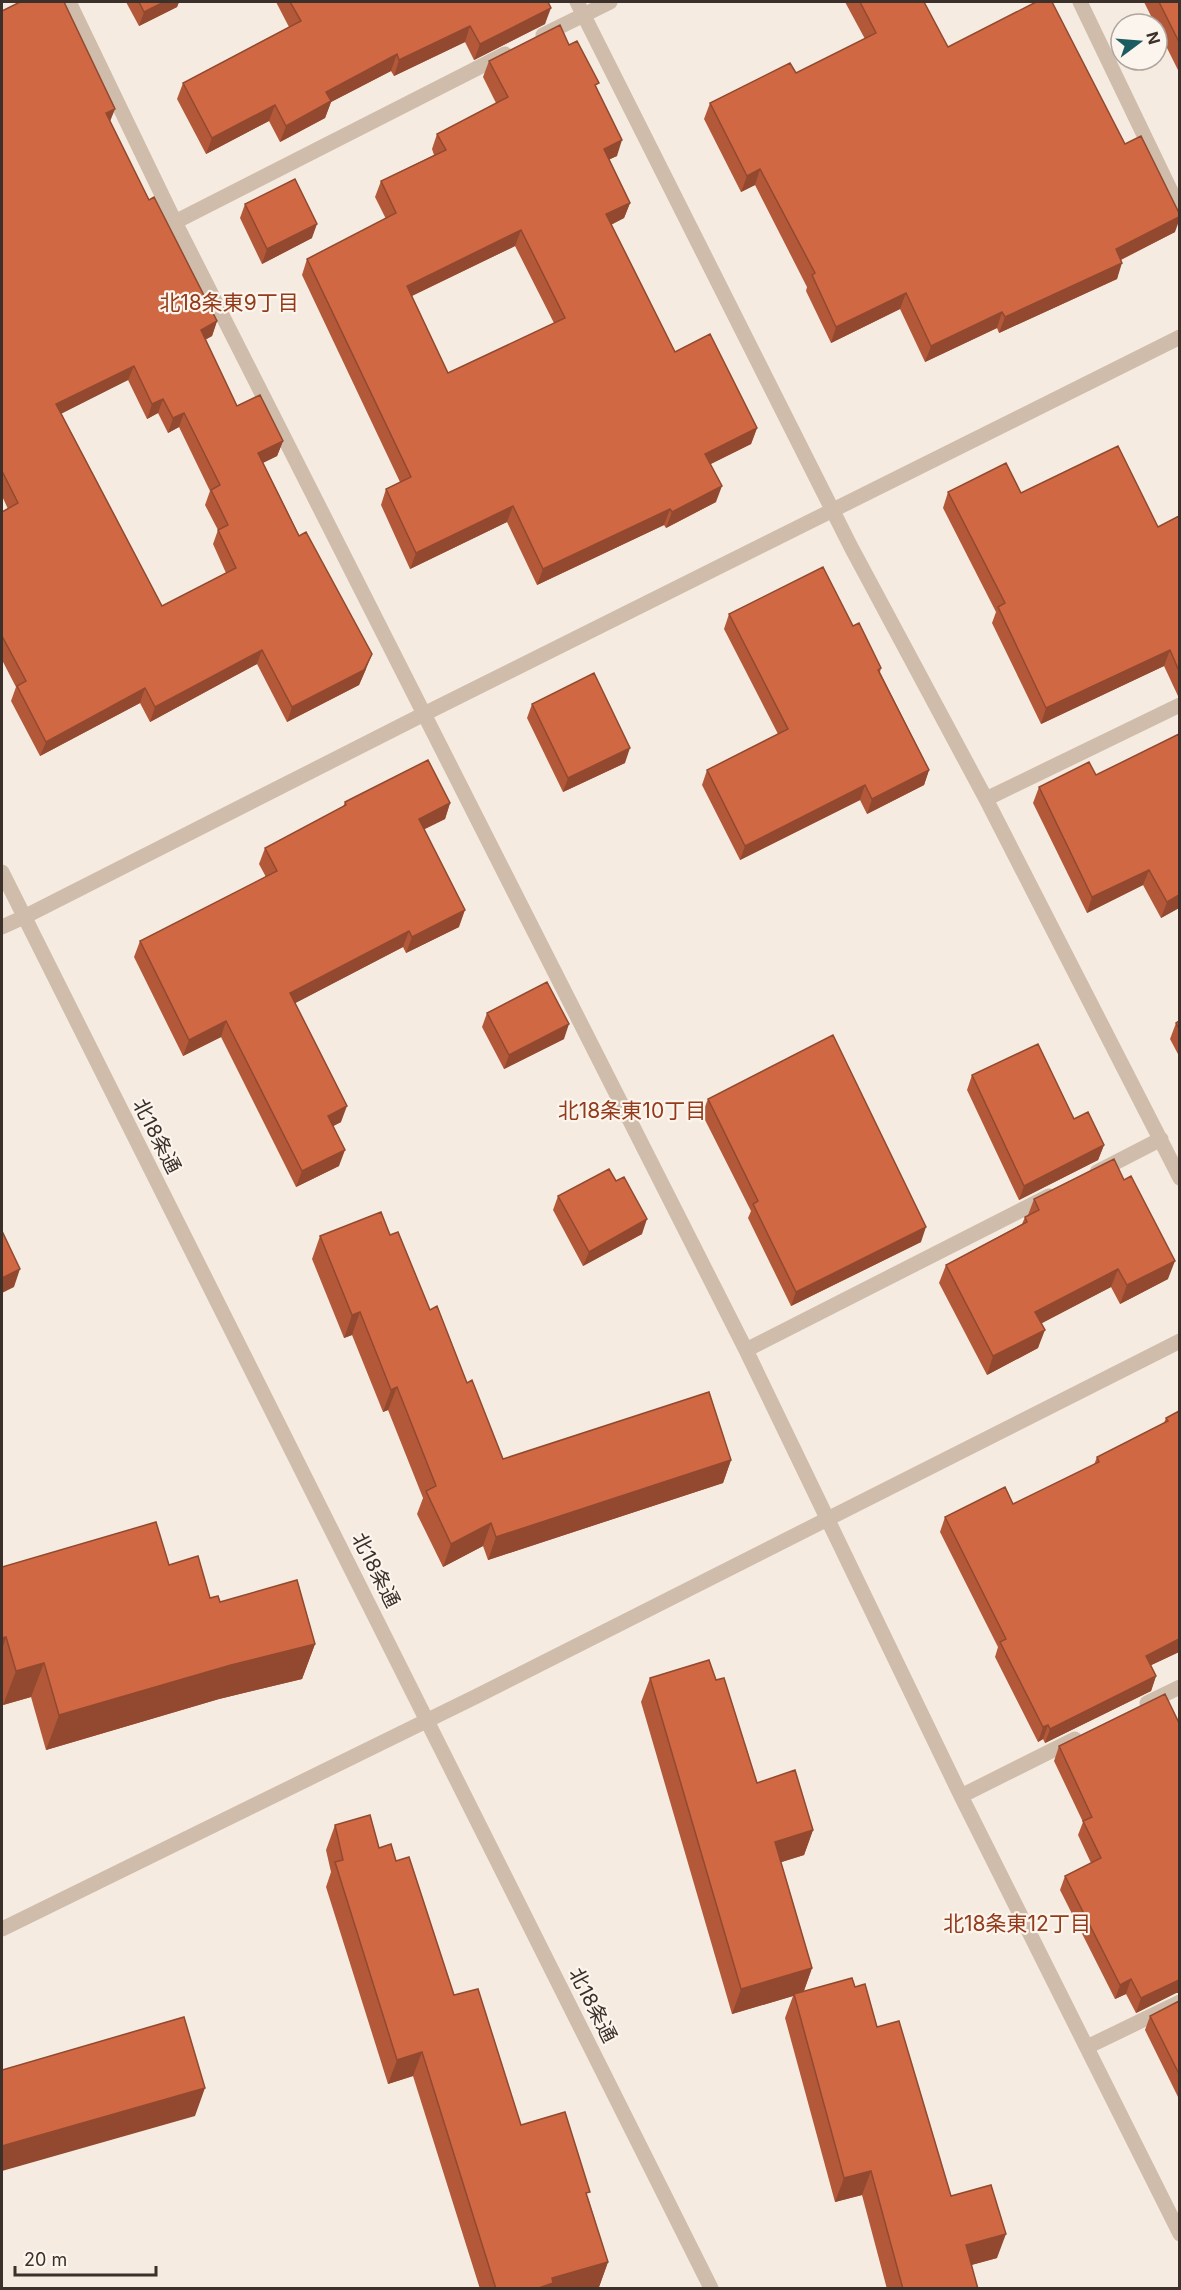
<svg xmlns="http://www.w3.org/2000/svg" width="1181" height="2290" viewBox="0 0 1181 2290" font-family="Inter,'Noto Sans JP',sans-serif">
<rect width="100%" height="100%" fill="#f5ebe0"/>
<g fill="none" stroke-linecap="round" stroke-linejoin="round">
<!-- minor -->
<path stroke="#cfbcaa" stroke-width="15" d="M69 2 175 222 746 1350 961 1796 1180 2234
M577 2 851 547 986 799 1180 1178
M1080 2 1180 210
M543 35 610 2
M175 222 505 54
M986 799 1180 705
M24 917 426 713 1180 337
M1097 1172 1161 1139
M746 1350 1049 1196
M1147 1703 1180 1687
M961 1796 1075 1739
M2 1929 477 1696 1180 1341
M1087 2047 1180 2002"/>
<!-- tertiary -->
<path stroke="#cfbcaa" stroke-width="15" d="M2 872 711 2288
M2 927 24 917"/>
</g>
<!-- wall -->
<path fill="#b3593a" fill-rule="evenodd" d="M126 2H179L177 7 139 26Z
M276 2H548L545 24 474 60 465 42 394 76 391 71 331 102 325 118 280 142 269 121 206 154 177 99 183 83 289 27Z
M845 2H924L948 47 1125 144 1175 232 1121 260 1117 279 999 333 997 328 925 362 900 309 831 343 806 291 807 287 755 185 741 192 704 119 710 103 796 73 865 39Z
M1144 2H1179V72L1157 28V24H1155Z
M2 11 110 122 149 200 217 321 212 336 205 340 237 406 283 441 277 456 263 463 366 669 359 685 287 722 257 664 150 722 140 703 40 756 11 701 16 687 2 660V512L8 509 2 496ZM128 380 147 419 158 413 168 433 179 427 210 491 205 505 218 530 213 544 226 573 162 606 61 413Z
M569 45 597 88 617 156 609 159 630 203 624 218 611 225 675 352 757 428 751 444 710 464 716 502 666 528 664 525 537 585 507 522 410 569 381 505 386 489 400 482 302 275 307 259 386 219 375 197 381 181 434 155 432 149 437 134 496 103 483 77 489 61ZM515 246 554 323 448 373 412 296Z
M245 204 312 238 262 264 240 218Z
M948 492 1021 493 1158 527 1179 516V696H1178L1164 666 1041 724 992 623 996 612 943 508Z
M729 614 853 626 881 668 880 672 929 770 924 785 867 814 860 800 740 860 702 785 707 770 778 734 724 629Z
M532 704 625 763 563 792 527 718Z
M1179 734V908L1161 918 1143 885 1087 913 1033 803 1039 787 1096 775Z
M345 802 450 803 445 819 424 829 459 927 406 953 403 947 295 1003 341 1122 333 1126 339 1166 296 1187 221 1037 183 1056 134 957 140 941 266 877 259 864 265 848 343 807Z
M487 1013 564 1039 504 1069 482 1027Z
M1179 1021V1056L1170 1039 1176 1023Z
M972 1075 1074 1119 1104 1145 1098 1160 1019 1200 967 1090Z
M708 1099 921 1242 791 1306 748 1218 751 1211 702 1114Z
M558 1196 642 1234 583 1266 553 1210Z
M1034 1199 1168 1279 1120 1304 1111 1287 1041 1323 1038 1348 987 1375 939 1283 946 1265 1022 1224 1025 1217 1028 1215Z
M390 1235 467 1383 503 1459 731 1460 723 1483 488 1560 483 1546 443 1567 417 1514 423 1498 388 1410 383 1412 352 1335 344 1338 312 1259 320 1236Z
M1179 1411V1652L1151 1665 1156 1676 1151 1691 1045 1743 1043 1739 1038 1742 995 1657 998 1647 940 1532 945 1517 1013 1504 1094 1465 1097 1457 1164 1423 1166 1418Z
M169 1565 210 1598 315 1644 302 1679 219 1699 46 1750 31 1697 3 1705 2 1699V1567Z
M650 1678 716 1680 757 1783 813 1830 804 1855 781 1862 812 1968 804 1991 855 1987 877 2027 951 2196 997 2258 971 2265 978 2289H887L862 2195 835 2202 785 2018 793 1996 732 2014 641 1702Z
M1059 1746 1176 1993 1136 2013 1126 1994 1115 1999 1060 1890 1065 1876 1091 1863 1078 1835 1083 1822 1054 1761Z
M335 1825 379 1848 396 1861 454 1995 521 2125 588 2198 608 2262 599 2287 592 2289H480L413 2076 388 2084 326 1887 331 1872 326 1850Z
M1179 2001V2099L1145 2030 1150 2016Z"/>
<!-- shaded-wall -->
<path fill="#92492f" d="M164 2H179L177 7 139 26 144 12Z
M551 8 545 24 474 60 480 44Z
M470 26 465 42 394 76 399 60Z
M397 54 391 71 331 102 325 118 280 142 286 126 326 92Z
M275 105 269 121 206 154 212 138Z
M115 109 109 124 106 113Z
M622 140 617 156 598 165 604 149Z
M760 169 755 185 741 192 747 176Z
M630 203 624 218 600 230 606 214Z
M1179 217V221L1175 232 1110 265 1116 249Z
M317 224 312 238 262 264 267 249Z
M521 230 515 246 401 301 407 286Z
M1122 263 1117 279 999 333 1005 317Z
M906 293 900 309 831 343 836 327Z
M1002 312 997 328 925 362 931 346Z
M217 321 212 336 195 345 201 330Z
M134 366 128 380 51 419 56 404Z
M163 399 158 413 147 419 152 404Z
M184 413 179 427 168 433 173 418Z
M757 428 751 444 699 470 705 454Z
M283 441 277 456 252 468 258 453Z
M722 486 716 502 666 528 672 512Z
M513 506 507 522 410 569 416 553Z
M670 509 664 525 537 585 543 569Z
M262 650 257 664 150 722 155 707Z
M1170 650 1164 666 1041 724 1046 708Z
M372 654 366 669 359 685 287 722 292 707Z
M145 688 140 703 40 756 46 742Z
M630 748 625 763 563 792 568 778Z
M929 770 924 785 867 814 872 799Z
M865 785 860 800 740 860 745 846Z
M450 803 445 819 413 835 419 819Z
M1149 870 1143 885 1087 913 1092 897Z
M1179 895V908L1161 918 1167 902Z
M465 910 459 927 406 953 412 937Z
M409 931 403 947 284 1009 290 993Z
M226 1021 221 1037 183 1056 189 1040Z
M569 1024 564 1039 504 1069 509 1055Z
M347 1106 341 1122 322 1132 328 1116Z
M1104 1145 1098 1160 1019 1200 1024 1186Z
M345 1150 339 1166 296 1187 302 1171Z
M647 1219 642 1234 583 1266 589 1252Z
M926 1227 921 1242 791 1306 796 1292Z
M1175 1261 1168 1279 1120 1304 1127 1285Z
M20 1269 14 1287 2 1293V1278Z
M1118 1269 1111 1287 1029 1330 1035 1312Z
M360 1312 352 1335 344 1338 352 1315Z
M1045 1330 1038 1348 987 1375 993 1356Z
M397 1387 388 1410 383 1412 391 1390Z
M731 1460 723 1483 488 1560 496 1537Z
M491 1523 483 1546 443 1567 451 1544Z
M6 1637 2 1650V1638Z
M1179 1639V1652L1141 1670 1146 1656Z
M315 1644 302 1679 219 1699 46 1750 59 1715 231 1665Z
M44 1663 31 1697 3 1705 16 1671Z
M1156 1676 1151 1691 1045 1743 1050 1729Z
M1048 1725 1043 1739 1038 1742 1043 1727Z
M813 1830 804 1855 766 1867 775 1842Z
M812 1968 803 1993 732 2014 741 1989Z
M1131 1979 1126 1994 1115 1999 1120 1985Z
M1179 1980V1993H1176L1136 2013 1141 1998Z
M422 2052 413 2076 388 2084 397 2060Z
M205 2088 195 2116 2 2171V2146Z
M871 2171 862 2195 835 2202 844 2178Z
M1006 2234 997 2258 957 2269 966 2245Z
M608 2262 599 2287 592 2289H536L552 2278Z"/>
<!-- building -->
<path fill="#d06843" stroke="#92492f" stroke-width="1.5" fill-rule="evenodd" d="M20 2H64L115 109 106 113 149 200 154 197 217 321 201 330 237 406 260 395 283 441 258 453 299 536 306 532 372 654 364 670 292 707 262 650 155 707 145 688 46 742 17 686 26 681 2 636V512L18 503 2 471V11ZM134 366 152 404 163 399 173 418 184 413 220 485 211 490 228 525 218 530 236 568 162 606 56 404Z
M139 2H164L144 12Z
M290 2H548L551 8 480 44 470 26 399 60 397 54 326 92 331 101 286 126 275 105 212 138 183 83 301 21Z
M860 2H924L948 47 1036 2H1052L1125 144 1141 136 1179 213V217L1116 249 1122 263 1005 317 1002 312 931 346 906 293 836 327 812 275 815 273 760 169 747 176 710 103 790 63 796 73 876 33Z
M1159 2H1179V42Z
M560 25 569 45 577 41 599 83 595 85 622 140 604 149 630 203 606 214 675 352 710 334 757 428 705 454 722 486 672 512 670 509 543 569 513 506 416 553 386 489 411 477 307 259 396 213 381 181 446 150 437 134 508 97 489 61ZM521 230 565 318 448 373 407 286Z
M295 179 317 224 267 249 245 204Z
M1118 446 1158 527 1179 516V671L1170 650 1046 708 998 607 1005 603 948 492 1006 463 1021 493Z
M823 567 853 626 859 623 881 668 878 670 929 770 872 799 865 785 745 846 707 770 788 729 729 614Z
M594 673 630 748 568 778 532 704Z
M1179 734V895L1167 902 1149 870 1092 897 1039 787 1089 762 1096 775Z
M428 760 450 803 419 819 465 910 412 937 409 931 290 993 347 1106 328 1116 345 1150 302 1171 226 1021 189 1040 140 941 277 871 265 848 346 805 345 802Z
M547 982 569 1024 509 1055 487 1013Z
M1179 1021V1029L1176 1023Z
M833 1035 926 1227 796 1292 753 1204 758 1201 708 1099Z
M1038 1044 1074 1119 1088 1112 1104 1145 1024 1186 972 1075Z
M1114 1159 1124 1180 1131 1176 1175 1261 1127 1285 1118 1269 1035 1312 1045 1330 993 1356 946 1265 1027 1222 1025 1217 1039 1210 1034 1199Z
M609 1169 616 1181 624 1177 647 1219 589 1252 558 1196Z
M381 1212 390 1235 398 1232 430 1310 437 1306 467 1383 472 1380 503 1459 709 1392 731 1460 496 1537 491 1523 451 1544 426 1491 436 1486 397 1387 391 1390 360 1312 352 1315 320 1236Z
M2 1231 20 1269 2 1278Z
M1179 1411V1639L1146 1656 1156 1676 1050 1729 1048 1725 1043 1727 1000 1642 1006 1639 945 1517 1005 1487 1013 1504 1099 1462 1097 1457 1168 1421 1166 1418Z
M156 1522 169 1565 198 1556 210 1598 218 1596 220 1602 297 1580 315 1644 231 1665 59 1715 44 1663 16 1671 6 1637 2 1638V1567Z
M709 1660 716 1680 724 1678 757 1783 795 1770 813 1830 775 1842 812 1968 741 1989 650 1678Z
M1165 1694 1179 1723V1980L1141 1998 1131 1979 1120 1985 1065 1876 1101 1858 1083 1821 1092 1817 1059 1746Z
M370 1815 379 1848 391 1844 396 1861 409 1857 454 1995 478 1989 521 2125 565 2112 590 2192 586 2193 608 2262 552 2278 553 2283 536 2289H496L422 2052 397 2060 335 1862 343 1860 335 1825Z
M852 1978 855 1987 865 1984 877 2027 899 2021 951 2196 991 2185 1006 2234 966 2245 978 2289H903L871 2171 844 2178 794 1994Z
M1179 2001V2074L1150 2016Z
M184 2017 205 2088 2 2146V2070Z"/>
<g text-anchor="middle" stroke-width="4.5" stroke-linejoin="round" paint-order="stroke">
<!-- street labels -->
<g font-size="20" fill="#3c302a" stroke="#fcf5ed">
<text transform="translate(157 1136) rotate(63)" y="7">北18条通</text>
<text transform="translate(376 1570) rotate(63)" y="7">北18条通</text>
<text transform="translate(593 2005) rotate(63)" y="7">北18条通</text>
</g>
<!-- neighbourhood labels -->
<g font-size="21" fill="#933a1b" stroke="#fcf5ed">
<text x="229" y="310">北18条東9丁目</text>
<text x="632" y="1118">北18条東10丁目</text>
<text x="1017" y="1931">北18条東12丁目</text>
</g>
</g>
<!-- border -->
<rect width="1181" height="2290" fill="none" stroke="#3c302a" stroke-width="6"/>
<!-- north arrow -->
<g transform="translate(1139 42) rotate(74)"><circle r="28" fill="#fcf5ed" stroke="#afa69f" stroke-width="1.5"/>
<path d="M0-4.5L10 22L0 15L-10 22Z" fill="#1b5c62"/>
<text y="-9" font-size="16" font-weight="bold" text-anchor="middle" fill="#3c302a">N</text>
</g>
<!-- scale -->
<path d="M15 2266v9h141v-9" fill="none" stroke="#3c302a" stroke-width="3"/>
<text x="24" y="2266" font-size="18" fill="#3c302a" stroke="#fcf5ed" stroke-width="4.5" paint-order="stroke">20 m</text>
</svg>
